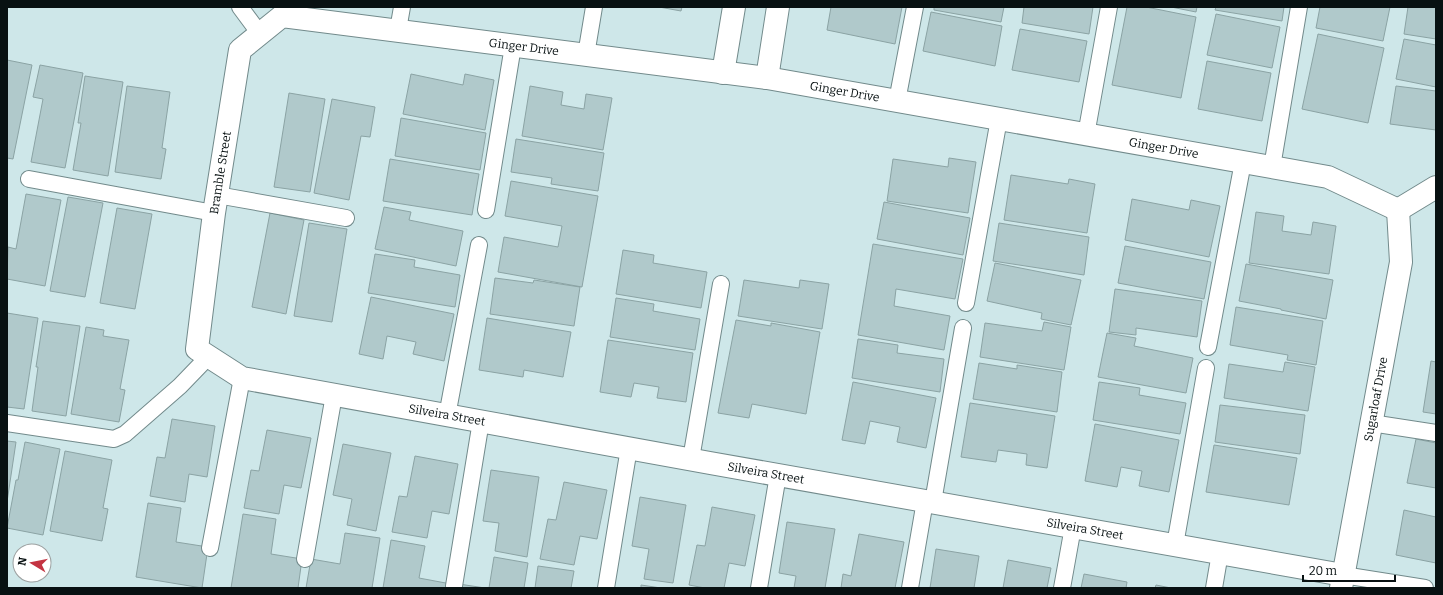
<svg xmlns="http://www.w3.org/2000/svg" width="1443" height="595" viewBox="0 0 1443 595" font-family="Bitter,serif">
<rect width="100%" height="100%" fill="#cee7e9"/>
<!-- building -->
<path fill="#b0c9cb" stroke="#8ba3a4" d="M659 7H682L681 11Z
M831 7H902L895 44 827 30Z
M934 7H1004L1001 22 934 10Z
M1024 7H1093L1089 34 1022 23Z
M1127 7H1146L1196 17 1181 98 1112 85Z
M1171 7H1197L1196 12Z
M1216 7H1284L1282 21 1215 10Z
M1320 7H1390L1383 41 1316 28Z
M1408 7H1436V39L1404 34Z
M931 12 1002 26 995 66 923 51Z
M1216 14 1280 27 1272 68 1207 55Z
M1020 29 1087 41 1079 82 1012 70Z
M1318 34 1384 48 1368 123 1302 109Z
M1404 39 1436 45V87L1396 79Z
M7 60 32 65 13 159 7 158Z
M1207 61 1271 73 1262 121 1198 109Z
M40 65 83 73 65 168 31 162 43 99 33 97Z
M411 74 463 85 465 74 494 80 485 130 403 114Z
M85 76 123 82 108 176 73 170 81 123H78Z
M127 86 170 92 162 148 166 149 161 179 115 172Z
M530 86 563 92 561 105 584 109 586 94 612 98 603 150 522 136Z
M1396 86 1436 91V130L1390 124Z
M289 93 325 99 310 192 274 187Z
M332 99 375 107 370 137 361 136 349 200 314 193Z
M401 118 486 133 480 170 395 156Z
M516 139 604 153 598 191 551 184 552 178 511 172Z
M949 158 976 162 968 213 887 201 893 159 948 167Z
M390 159 479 174 472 215 383 201Z
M1011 175 1068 184 1069 179 1095 184 1087 233 1004 220Z
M511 181 598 196 582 287 498 272 504 237 558 247 562 226 505 216Z
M26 194 61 200 45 286 7 279 8 247 16 249Z
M68 197 103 203 85 297 50 291Z
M1132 199 1189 210 1191 200 1220 206 1209 257 1125 240Z
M884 202 970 218 963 255 877 239Z
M384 207 411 212 409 220 463 231 456 266 375 249Z
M117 208 152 214 135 309 100 303Z
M1256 212 1284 216 1282 231 1311 235 1313 222 1336 226 1329 274 1249 263Z
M270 213 304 220 286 314 252 307Z
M309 223 347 229 332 322 294 316Z
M999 223 1089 237 1084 275 993 261Z
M873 244 963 259 955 299 896 289 894 306 950 316 944 350 858 335Z
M1125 246 1211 262 1204 299 1118 283Z
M623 250 654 255 653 263 707 272 701 308 616 294Z
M375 254 415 260 414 267 460 275 455 307 368 293Z
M995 263 1081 280 1071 325 1041 319 1042 313 987 301Z
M1246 264 1333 280 1326 319 1281 310V309L1239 301Z
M495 278 533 283 534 280 580 287 574 326 490 314Z
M744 280 799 288 800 280 829 284 822 329 738 316Z
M1115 289 1202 301 1197 337 1136 328V335L1109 332Z
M371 297 454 314 444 361 413 354 416 342 387 336 383 359 359 354Z
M616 298 654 304 653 311 700 319 695 350 610 337Z
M1236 307 1323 321 1316 365 1287 360 1288 355 1230 345Z
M7 313 38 318 24 409 7 407Z
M487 318 571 332 563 377 524 370 523 377 479 370Z
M736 320 771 326V323L820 332 806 414 752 404 749 418 718 413Z
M43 321 80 326 66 416 32 411 38 367H36Z
M1044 322 1071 327 1064 370 980 357 985 323 1042 331Z
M86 327 104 330 103 336 129 340 120 389 125 390 119 422 71 414Z
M1107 333 1136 338 1134 346 1193 358 1186 393 1098 377Z
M858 339 898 345 897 353 944 359 940 392 852 378Z
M608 340 693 353 686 402 657 398 659 387 634 383 631 397 600 392Z
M1431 361 1436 362V414L1423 412Z
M1285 362 1315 367 1308 411 1224 398 1229 364 1283 372Z
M979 363 1017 369V365L1062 372 1057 412 973 399Z
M853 382 936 398 926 448 897 442 900 427 870 421 865 444 842 440Z
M1099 382 1140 388 1139 395 1186 403 1180 434 1093 420Z
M970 403 1055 416 1047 468 1026 465 1027 454 998 450 996 462 961 457Z
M1220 405 1305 415 1300 454 1215 442Z
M172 419 215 426 207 477 189 474 185 502 150 496 157 457 165 458Z
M1095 424 1179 440 1169 492 1139 486 1142 471 1121 467 1117 487 1085 481Z
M267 430 311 438 301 488 284 485 279 514 244 508 251 470 259 471Z
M1416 439 1436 443V488L1407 483Z
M7 441 16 442 7 502Z
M25 442 60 449 43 535 7 528 16 480H18Z
M343 444 391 453 376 531 347 525 352 499 333 495Z
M1214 445 1297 458 1289 505 1206 492Z
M65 451 112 460 103 508 108 509 102 541 50 531Z
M415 456 458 464 449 514 432 511 427 538 392 532 399 496 407 497Z
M491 470 539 477 527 557 495 551 499 523 483 521Z
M564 482 607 490 597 539 580 536 574 565 540 559 548 519 556 520Z
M640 497 686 505 673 583 644 579 649 549 632 546Z
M148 503 181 508 176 542 208 547 202 588 136 577Z
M712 507 755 515 745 566 729 563 724 588H705L689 585 697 545 705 546Z
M1404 510 1436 517V563L1396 555Z
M243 514 276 519 271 554 302 559 298 588H231Z
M787 522 835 529 825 588H794L796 576 779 573Z
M345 533 380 538 372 588H306L311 559 340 564Z
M859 534 904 542 895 588H841L843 574 851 576Z
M391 540 425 546 419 578 451 584 450 588H383Z
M936 549 979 556 974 588H930Z
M494 557 528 563 524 588H489Z
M1008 560 1051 568 1047 588H1003Z
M538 566 574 571 571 588H535Z
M1084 574 1127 582 1126 588H1081Z
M459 584 485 588H459Z
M641 585 661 588H641Z
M1156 585 1171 588H1155Z"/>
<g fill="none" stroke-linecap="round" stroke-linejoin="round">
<defs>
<path id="lane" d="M240 7 260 34
M398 30 402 7
M586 55 594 7
M897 101 915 7
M1086 135 1109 7
M1272 167 1299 7
M29 179 214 213
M217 195 346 218
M486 210 513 46
M966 303 999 119
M1208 347 1243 162
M447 416 479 245
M7 423 114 439 125 434 180 386 208 357
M1371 423 1436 433
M691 459 721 284
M933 502 963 328
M1175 545 1206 368
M210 548 242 378
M305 559 334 395
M1343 575 1425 588
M454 586 481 421
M606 588 629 448
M759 588 778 475
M910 588 925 501
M1062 588 1073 527
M1214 588 1220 553"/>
<g id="street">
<path d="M723 73 734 7"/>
<path d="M767 78 778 7"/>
<path d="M1398 210 1436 187"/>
<path id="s1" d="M1343 575 710 463 242 378 197 349 214 213 240 50 282 16 767 78 1328 177 1398 210"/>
<path id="s2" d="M1341 588 1401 262 1398 210"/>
</g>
</defs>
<!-- lane casing -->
<use href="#lane" stroke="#728a8b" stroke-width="18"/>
<!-- street casing -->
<use href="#street" stroke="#728a8b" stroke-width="24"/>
<!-- lane -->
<use href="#lane" stroke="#fff" stroke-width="16"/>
<!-- street -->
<use href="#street" stroke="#fff" stroke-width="22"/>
</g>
<g text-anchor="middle" stroke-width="4" stroke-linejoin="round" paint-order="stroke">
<!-- street labels -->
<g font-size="12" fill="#081112" stroke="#fff">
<text dy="4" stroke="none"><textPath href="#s1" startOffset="1772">Ginger Drive</textPath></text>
<text dy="4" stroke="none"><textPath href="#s1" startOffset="2096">Ginger Drive</textPath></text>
<text dy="4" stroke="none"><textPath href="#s1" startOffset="2420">Ginger Drive</textPath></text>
<text dy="4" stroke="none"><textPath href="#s1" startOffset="1350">Bramble Street</textPath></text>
<text dy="4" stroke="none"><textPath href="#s2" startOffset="192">Sugarloaf Drive</textPath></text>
<text transform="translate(447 415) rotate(10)" y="4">Silveira Street</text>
<text transform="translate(766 473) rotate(10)" y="4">Silveira Street</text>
<text transform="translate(1085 529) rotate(10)" y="4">Silveira Street</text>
</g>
</g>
<!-- border -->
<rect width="1443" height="595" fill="none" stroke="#081112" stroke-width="16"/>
<!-- north arrow -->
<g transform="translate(32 563) rotate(280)"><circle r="19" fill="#ffffff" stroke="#9ca0a0"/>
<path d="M0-3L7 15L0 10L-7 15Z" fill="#c43442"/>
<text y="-6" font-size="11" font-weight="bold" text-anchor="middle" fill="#081112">N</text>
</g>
<!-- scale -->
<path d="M1303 575v6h92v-6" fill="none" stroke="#081112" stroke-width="2"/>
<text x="1309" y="575" font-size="12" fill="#081112" stroke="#ffffff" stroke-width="3" paint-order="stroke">20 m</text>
</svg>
